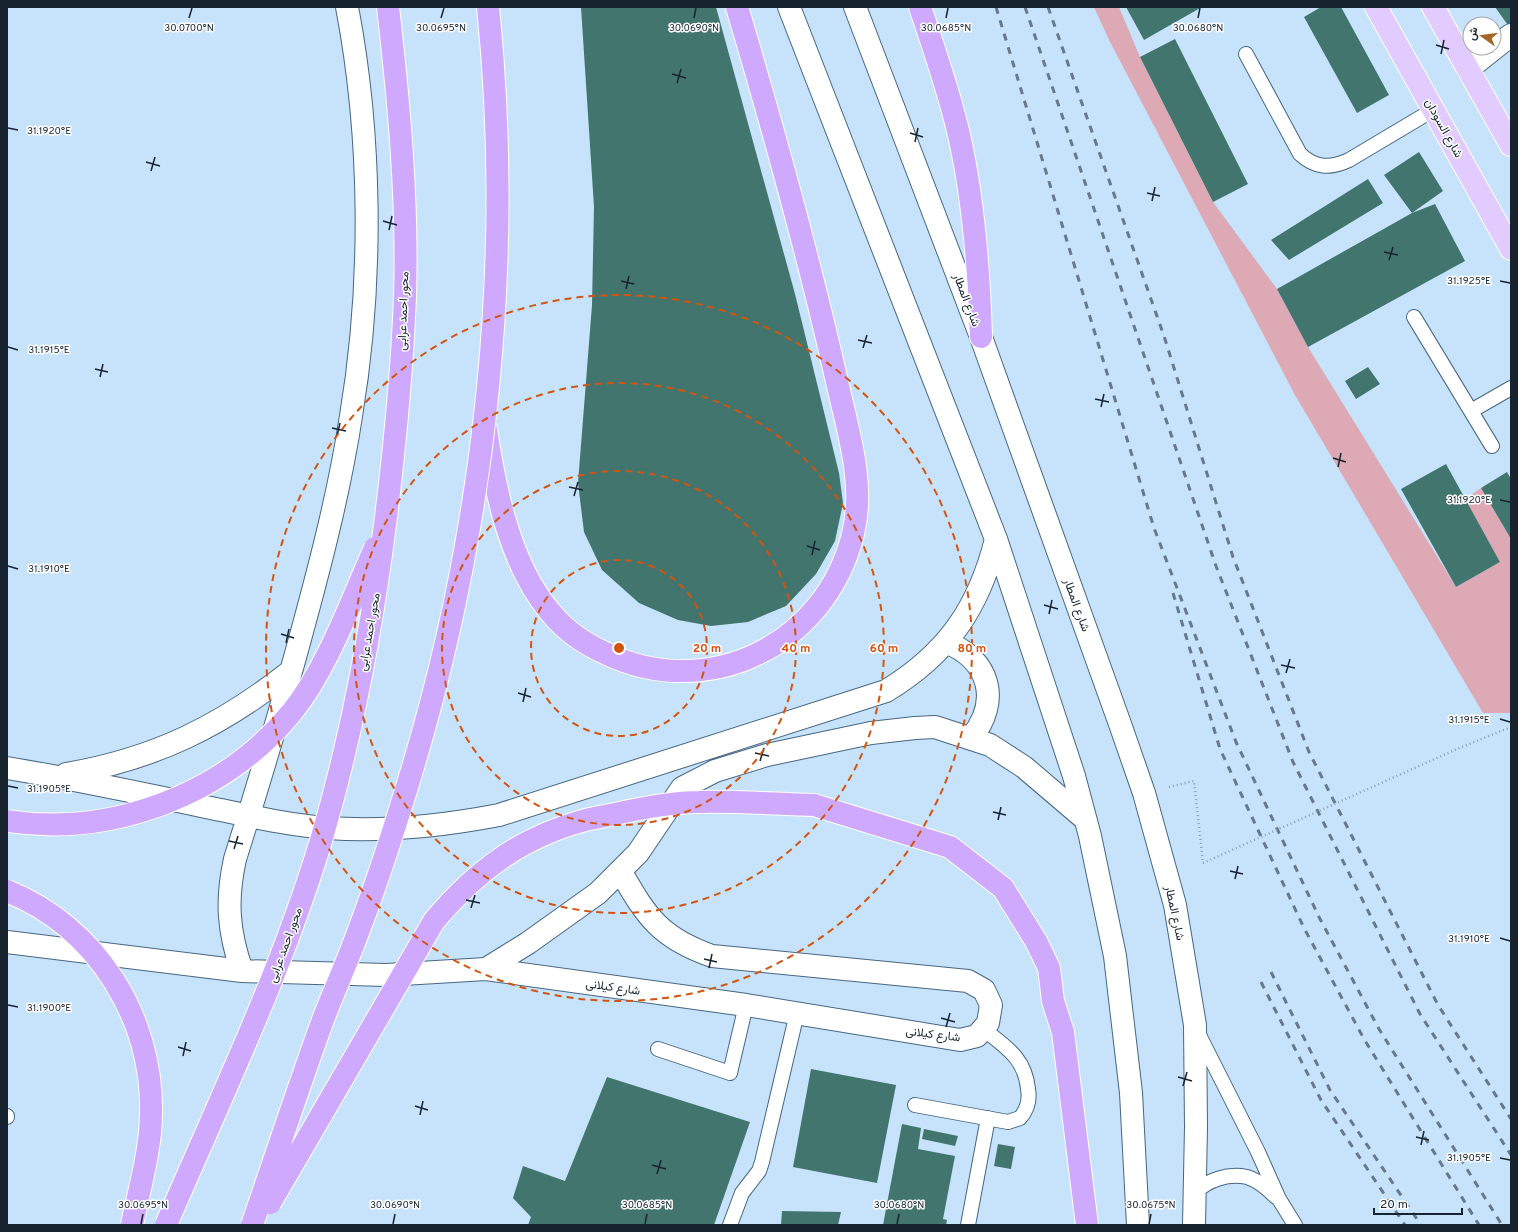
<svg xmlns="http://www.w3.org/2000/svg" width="1518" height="1232" viewBox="0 0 1518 1232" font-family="Overpass,Vazirmatn,sans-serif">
<rect width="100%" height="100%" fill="#c7e3fc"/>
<!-- green -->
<path fill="#dca9b4" d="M1094 7H1119L1140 57 1213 202 1277 289 1308 347 1456 587 1500 562 1465 499 1481 488 1511 539V713H1483L1295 395 1109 40Z"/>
<!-- building -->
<path fill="#41756e" d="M581 7H716L795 294 839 473 843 503 835 541 816 574 786 606 748 622 711 626 678 620 639 603 602 570 584 532 578 483 592 305 594 207Z
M1126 7H1202L1144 40Z
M1321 7H1341L1389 95 1357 113 1304 17Z
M1495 7H1511V27L1510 28Z
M1175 39 1248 184 1213 202 1140 57Z
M1419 152 1443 191 1412 213 1384 175Z
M1368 179 1383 203 1289 260 1271 240Z
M1435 204 1465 261 1308 347 1277 289 1412 213Z
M1368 367 1380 384 1356 399 1345 381Z
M1446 464 1500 562 1456 587 1401 489Z
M1507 472 1511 479V539L1481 488Z
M811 1069 896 1085 877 1183 793 1167Z
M607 1077 750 1122 714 1225H528L531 1217 513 1198 523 1166 565 1181Z
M902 1124 921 1128 918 1149 955 1156 943 1219 947 1220 946 1225H883Z
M924 1129 958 1136 955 1146 922 1139Z
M998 1144 1015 1147 1011 1169 994 1166Z
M782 1211 841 1212 838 1225H781Z"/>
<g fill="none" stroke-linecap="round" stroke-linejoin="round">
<defs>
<path id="service" d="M1246 54 1300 154C1315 168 1330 169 1349 160L1433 110
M1414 317 1492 446
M1471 411 1511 388
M1198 1033 1258 1152 1279 1199 1295 1225
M658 1049 730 1073 746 1005
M915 1105 1008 1122 1020 1118C1027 1110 1030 1100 1028 1089 1025 1058 1006 1047 983 1029
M7 1117V1116
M1195 1193C1207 1180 1228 1173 1247 1177 1258 1180 1268 1189 1276 1197
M730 1225 742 1193 759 1171 762 1162 797 1013
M968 1225 988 1118"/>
<path id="minor" d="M1468 69 1511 35"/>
<path id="tertiary" d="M789 7 996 539 1074 776 1090 836 1115 956 1131 1093 1138 1225
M855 7 981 337 1120 724 1144 793 1175 905 1195 1025 1196 1127 1194 1225
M946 642C990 660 1001 701 971 738
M7 768C74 779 140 793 206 807 246 815 286 825 328 828 386 832 442 826 499 815L886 691C947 654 979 608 996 539
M66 774C155 759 221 726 291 671
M7 942 242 971 386 975 486 969 528 943 598 893 638 853 682 788 715 771 767 755 871 733 915 728 935 727 990 745 1024 767 1085 819
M486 969 746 1005 960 1040 977 1036 988 1023 991 1005 984 990 968 981 712 956C661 938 647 918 621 872
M242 971C228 931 226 900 235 859 259 783 282 706 303 628 322 558 340 488 351 416 373 284 372 138 347 7"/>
<path id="primary" d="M1376 7 1511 249
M1433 7 1511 145"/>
<path id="motorway" d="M920 7C934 49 949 91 959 135 974 201 979 269 981 337
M486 429C495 490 510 565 551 613 565 630 585 644 605 653 708 703 826 645 853 534 866 481 846 425 835 373 807 250 773 128 737 7
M814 805 950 847 1003 888 1036 941 1049 968 1053 1001 1063 1032 1087 1225"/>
</defs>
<!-- service casing -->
<use href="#service" stroke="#476681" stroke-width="16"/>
<!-- minor casing -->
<use href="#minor" stroke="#476681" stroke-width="24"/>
<!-- tertiary casing -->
<use href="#tertiary" stroke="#476681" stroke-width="24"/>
<!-- primary casing -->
<use href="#primary" stroke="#fff" stroke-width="24"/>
<!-- motorway casing -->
<use href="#motorway" stroke="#fff" stroke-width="24"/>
<!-- path -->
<path stroke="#8aa0b5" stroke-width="2.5" stroke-dasharray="1 3" stroke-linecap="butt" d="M1169 787 1194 781 1203 863"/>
<!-- service -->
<use href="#service" stroke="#fff" stroke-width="14"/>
<!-- minor -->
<use href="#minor" stroke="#fff" stroke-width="22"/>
<!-- tertiary -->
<use href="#tertiary" stroke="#fff" stroke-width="22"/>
<!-- primary -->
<use href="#primary" stroke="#e2cbfe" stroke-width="22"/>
<!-- motorway -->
<use href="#motorway" stroke="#cfa9fd" stroke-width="22"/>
<!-- rail -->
<path stroke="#66798b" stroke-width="3" stroke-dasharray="7 7" stroke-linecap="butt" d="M996 7 1154 528 1236 742 1319 917 1379 1029 1502 1225
M1025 7 1216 566 1293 762 1420 1014 1511 1155
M1048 7 1164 336 1233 557 1309 752 1438 1005 1511 1119
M1173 593 1220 749 1304 928 1364 1039 1479 1225
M1271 972 1330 1090 1421 1225
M1261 982 1321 1100 1405 1225"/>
<defs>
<path id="motorway-bridge" d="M7 821C112 837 224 795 292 712 327 669 352 599 375 548
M7 891C97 927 153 1018 151 1114 151 1149 139 1190 132 1225
M270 1203 434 921C475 872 520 838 582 821 593 818 604 816 615 814 642 808 671 802 699 802 737 801 776 804 814 805
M166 1225C220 1099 280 975 320 844 352 737 372 628 386 517 395 444 402 371 405 297 408 200 399 103 388 7
M252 1225C276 1156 299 1085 324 1017 335 989 347 962 357 935 378 880 396 824 413 767 486 523 514 261 488 7"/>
</defs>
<!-- motorway-bridge casing -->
<use href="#motorway-bridge" stroke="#fff" stroke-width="24" stroke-linecap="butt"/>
<!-- path-bridge -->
<path stroke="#8aa0b5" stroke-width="2.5" stroke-dasharray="1 3" stroke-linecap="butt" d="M1203 863 1457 749 1511 727"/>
<!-- motorway-bridge -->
<use href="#motorway-bridge" stroke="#cfa9fd" stroke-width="22"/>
</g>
<!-- ticks -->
<path fill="none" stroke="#172430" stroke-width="1.5" d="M189 18 192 8M441 18 444 8M694 18 696 8M946 18 948 8M1198 18 1200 8M1436 45 1449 49M1441 54 1444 40M672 74 686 78M677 83 681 69M8 128 18 130M910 133 923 137M915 142 918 128M146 162 160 166M151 171 155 157M1147 193 1160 196M1152 201 1155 187M383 221 397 225M389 230 392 216M1384 252 1398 255M1389 260 1393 247M621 281 634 284M1500 281 1510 283M626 289 629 276M858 340 872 343M8 347 18 350M863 348 867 335M95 369 108 372M100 377 103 364M1095 399 1109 402M1101 407 1104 394M332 428 346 431M337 436 340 423M1333 458 1346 462M1338 467 1341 453M569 487 583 490M574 496 578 482M1500 500 1510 502M807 546 820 550M812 555 815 541M8 566 18 569M1044 605 1058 609M1049 614 1052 600M281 634 294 638M286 643 289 629M1281 665 1295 668M1286 673 1290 659M518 693 531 697M523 702 526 688M1500 719 1510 722M755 753 769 756M760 761 764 748M8 786 18 788M993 812 1006 815M998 820 1001 807M229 841 243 844M234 849 238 836M1230 871 1243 874M1235 879 1238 866M466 900 480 903M471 908 475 895M1500 938 1510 941M704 959 717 962M709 968 712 954M8 1005 18 1007M941 1018 955 1022M946 1027 950 1013M178 1047 191 1051M183 1056 186 1042M1178 1077 1192 1081M1183 1086 1187 1072M415 1106 428 1110M420 1115 423 1101M1416 1137 1429 1140M1421 1145 1424 1131M1500 1158 1510 1160M652 1165 666 1169M657 1174 661 1160M141 1224 143 1214M393 1224 395 1214M645 1224 647 1214M897 1224 899 1214M1149 1224 1151 1214"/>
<!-- distance rings -->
<g fill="none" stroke="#d35410" stroke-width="2" stroke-dasharray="7 5">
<circle cx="619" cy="648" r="88"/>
<circle cx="619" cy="648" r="177"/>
<circle cx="619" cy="648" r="265"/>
<circle cx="619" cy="648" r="353"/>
</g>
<g text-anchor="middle" stroke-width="3" stroke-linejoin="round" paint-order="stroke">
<!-- street labels -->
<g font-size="12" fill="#172430" stroke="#fff">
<text transform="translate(1444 128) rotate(61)" y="4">شارع السودان</text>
<text transform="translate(967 300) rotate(69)" y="4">شارع المطار</text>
<text transform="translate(403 311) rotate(-88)" y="4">محور احمد عرابى</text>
<text transform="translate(1077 605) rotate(70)" y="4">شارع المطار</text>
<text transform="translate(369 632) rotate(-80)" y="4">محور احمد عرابى</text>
<text transform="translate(1175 913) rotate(78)" y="4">شارع المطار</text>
<text transform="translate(285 945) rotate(-70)" y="4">محور احمد عرابى</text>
<text transform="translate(613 987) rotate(8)" y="4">شارع كيلانى</text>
<text transform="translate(933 1034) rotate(7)" y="4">شارع كيلانى</text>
</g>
</g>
<g font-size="10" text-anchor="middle" fill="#172430" stroke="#fff" stroke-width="3" stroke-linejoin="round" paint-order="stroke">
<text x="189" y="31">30.0700°N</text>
<text x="441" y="31">30.0695°N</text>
<text x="694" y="31">30.0690°N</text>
<text x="946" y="31">30.0685°N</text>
<text x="1198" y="31">30.0680°N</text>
<text x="49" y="134">31.1920°E</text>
<text x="1469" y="284">31.1925°E</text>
<text x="49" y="353">31.1915°E</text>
<text x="1469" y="503">31.1920°E</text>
<text x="49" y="572">31.1910°E</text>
<text x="1469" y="723">31.1915°E</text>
<text x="49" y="792">31.1905°E</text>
<text x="1469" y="942">31.1910°E</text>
<text x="49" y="1011">31.1900°E</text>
<text x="1469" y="1161">31.1905°E</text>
<text x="143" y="1208">30.0695°N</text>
<text x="395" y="1208">30.0690°N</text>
<text x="647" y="1208">30.0685°N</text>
<text x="899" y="1208">30.0680°N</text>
<text x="1151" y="1208">30.0675°N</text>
</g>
<circle cx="619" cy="648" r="6" fill="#d35410" stroke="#fff" stroke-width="2"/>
<g font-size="12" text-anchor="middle" font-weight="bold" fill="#d35410" stroke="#fff" stroke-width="3" stroke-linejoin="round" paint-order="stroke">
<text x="707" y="652">20 m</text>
<text x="796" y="652">40 m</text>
<text x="884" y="652">60 m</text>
<text x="972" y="652">80 m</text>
</g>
<!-- border -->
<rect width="1518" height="1232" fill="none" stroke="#172430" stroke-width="16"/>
<!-- north arrow -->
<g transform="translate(1482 36) rotate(284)"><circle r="19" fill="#ffffff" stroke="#a2a7ac"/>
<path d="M0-3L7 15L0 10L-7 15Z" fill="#a36828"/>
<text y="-6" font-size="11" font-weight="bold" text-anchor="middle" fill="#172430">ش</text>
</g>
<!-- scale -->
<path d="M1374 1208v6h88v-6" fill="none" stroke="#172430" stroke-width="2"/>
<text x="1380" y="1208" font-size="12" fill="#172430" stroke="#ffffff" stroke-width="3" paint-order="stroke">20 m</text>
</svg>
